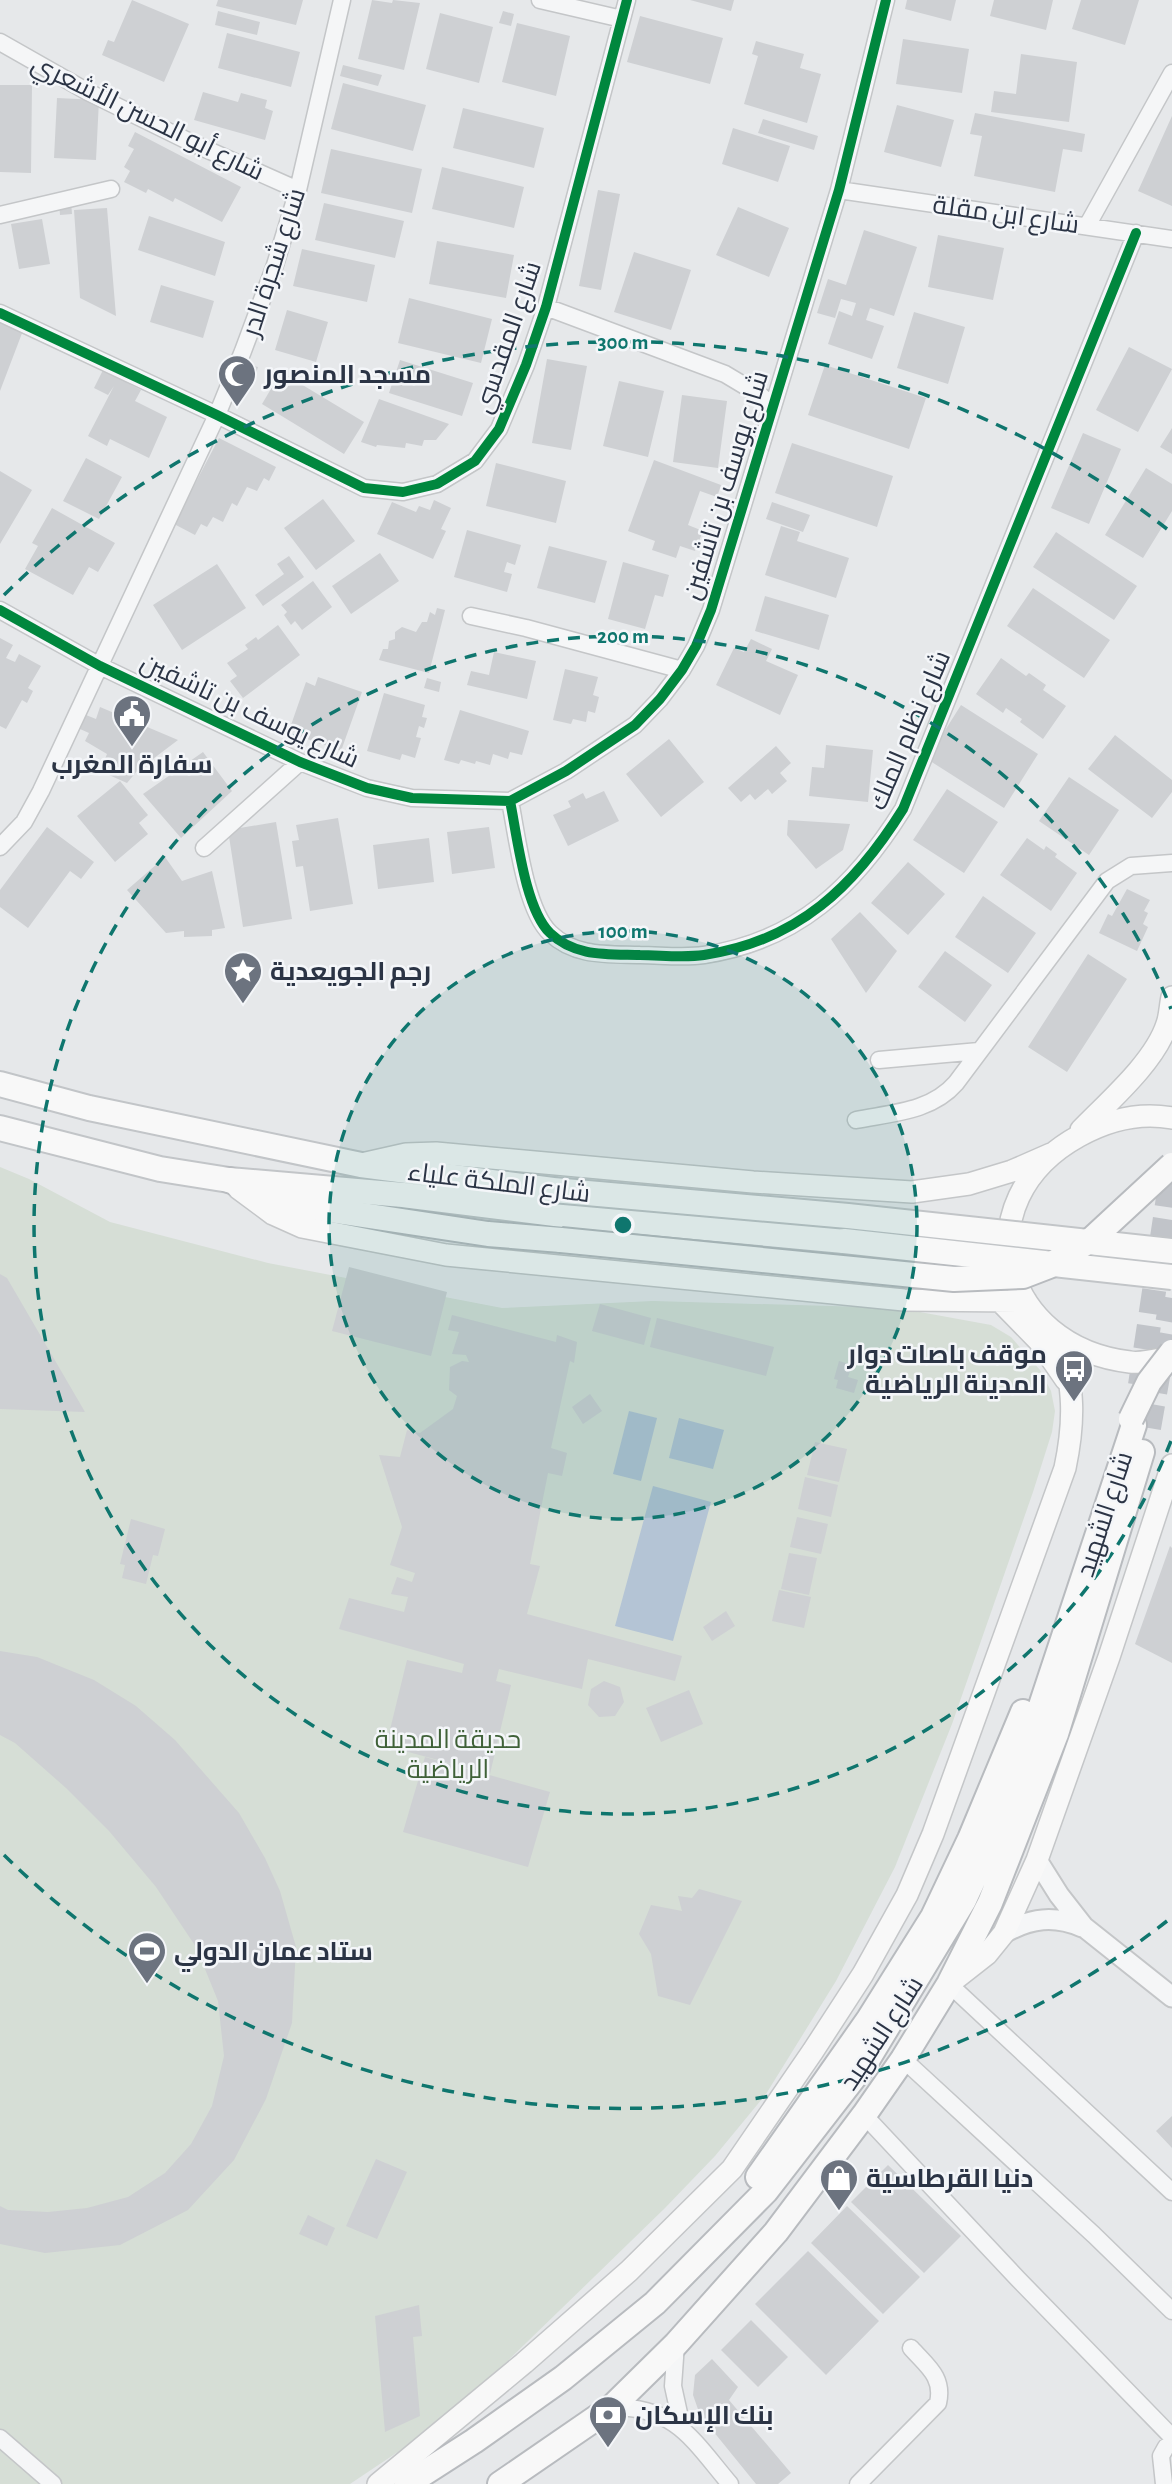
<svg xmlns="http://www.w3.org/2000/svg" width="1172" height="2484" viewBox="0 0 1172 2484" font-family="'Alegreya Sans',Cairo,sans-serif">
<rect width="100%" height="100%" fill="#e6e8ea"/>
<!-- green -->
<path fill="#d6ded6" d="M0 1167 29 1179 110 1222 268 1263 502 1308 653 1301 898 1308 991 1325 1011 1337 1040 1370 1051 1391 1055 1411 1052 1432 1033 1492 952 1724 895 1867 836 1981 766 2094 715 2156 665 2208 450 2417 350 2484H0Z"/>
<!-- water -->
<path fill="#b4c4d5" d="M629 1411 657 1418 641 1481 613 1474Z
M679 1418 724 1430 713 1469 669 1458Z
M653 1486 711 1502 673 1641 615 1626Z"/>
<!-- building -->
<path fill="#ced0d3" d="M132 0 189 24 164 82 102 55 108 40 114 42Z
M218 0H303L296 25 216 6Z
M372 0 392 3 393 0 420 3 404 70 358 59Z
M690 0H734L731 11Z
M907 0H956L951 21 905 9Z
M994 0H1053L1046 30 990 16Z
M1081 0H1139L1125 45 1072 29Z
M218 11 260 22 257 35 215 25Z
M503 11 514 14 511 26 499 23Z
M440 13 493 27 479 83 426 69Z
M640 16 723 38 710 84 627 62Z
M517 23 570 36 556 96 502 82Z
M227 33 300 52 291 87 218 68Z
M903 39 969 49 962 93 896 84Z
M756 41 804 54 800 68 821 74 807 123 744 104 758 56 752 54Z
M1021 54 1077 62 1069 122 991 112 994 91 1016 94Z
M343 65 382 75 378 86 340 76Z
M343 83 426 105 413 151 331 129Z
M0 85H32L31 173 0 172Z
M203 92 238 102 241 93 267 100 265 108 273 111 265 140 194 120Z
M57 98 99 100 96 160 54 158Z
M897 105 954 120 941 167 884 152Z
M463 108 544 128 534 168 453 148Z
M975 113 1085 134 1082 152 1063 149 1055 192 974 176 982 136 970 134Z
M1172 116V206L1138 191Z
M763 119 818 136 814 150 758 133Z
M733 128 790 146 778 182 722 164Z
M135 132 241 187 222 222 175 198 173 202 148 189 146 193 124 182 130 171 124 167 134 149 128 146Z
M331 149 422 169 412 213 321 193Z
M442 167 524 187 514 228 432 209Z
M598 190 620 194 601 290 579 286Z
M71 201 72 214 60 215 59 202Z
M324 203 404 221 395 258 315 240Z
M738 207 789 228 769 277 716 255Z
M107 208 116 316 80 298 74 210Z
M149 216 225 242 215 276 138 250Z
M42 219 50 264 19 269 11 224Z
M864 230 917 247 894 316 870 308 866 320 884 326 872 359 828 344 839 311 852 316 856 303 841 299 835 318 817 313 828 279 846 285Z
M938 235 1004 248 993 300 928 287Z
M437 241 514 255 506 298 429 284Z
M302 249 375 265 367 302 293 286Z
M634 252 691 270 671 330 614 312Z
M161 285 214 301 203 338 150 322Z
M409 298 492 319 481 363 398 343Z
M287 310 328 322 316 362 275 350Z
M914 312 965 327 948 384 897 368Z
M0 319 24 328 0 391Z
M1129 347 1172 369 1138 432 1096 410Z
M547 359 587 366 571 450 532 443Z
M400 360 473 383 462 416 389 393Z
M239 362 258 367 251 390 233 386Z
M825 365 926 398 909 449 808 415Z
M103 370 141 390 135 401 167 417 149 458 110 439 107 446 88 436 114 386 108 395 94 388Z
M281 372 364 422 344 454 262 404Z
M619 381 664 391 648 457 603 446Z
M682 395 727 401 718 468 673 462Z
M379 399 449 424 436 440H424L422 446 406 443 405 448 377 445 376 447 361 442Z
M1172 428V454L1160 447Z
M1083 433 1121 449 1089 524 1051 508Z
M219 438 276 467 269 481 264 478 257 491 247 487 237 506 232 503 223 522 213 517 207 527 201 524 195 535 174 524Z
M792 443 893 476 877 527 775 493Z
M86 458 122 477 99 519 63 501Z
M654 460 721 485 717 497 700 491 688 525 703 531 695 551 680 546 676 558 652 550 655 541 628 531Z
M496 463 566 481 556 523 486 506Z
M1146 468 1172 484V511L1143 558 1105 535Z
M0 471 32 490 0 544Z
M323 499 355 541 316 570 284 528Z
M434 500 451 508 441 529 446 531 433 559 377 534 392 502 416 512 419 506 430 510Z
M772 502 810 515 803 532 766 519Z
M52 508 115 543 98 572 89 567 73 595 25 569 38 546 32 543Z
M781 526 800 532 797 541 849 558 836 598 765 575Z
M467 530 521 545 515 565 507 562 504 572 512 574 507 592 454 577Z
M1056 532 1137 586 1114 620 1033 567Z
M549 546 607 561 595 603 537 588Z
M380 553 399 581 351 614 332 586Z
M289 556 304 577 263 606 255 595 284 574 277 564Z
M623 562 669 575 663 597 655 595 645 629 608 619Z
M217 564 246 608 182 650 153 605Z
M313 581 332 607 302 630 295 621 291 625 284 615 287 612 281 605Z
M1033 588 1110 640 1084 678 1007 626Z
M765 596 829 615 819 650 755 631Z
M437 608 445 610 429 673 379 660 383 649H388L389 641 395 639V632L402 627 416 632 422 622H427L430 612 435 615Z
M278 625 300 655 243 698 230 681 237 676 227 663 248 649 245 645 256 637 258 640Z
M0 638 13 645 6 658 15 662 19 654 41 666 28 688 33 691 27 703 22 700 6 729 0 726Z
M751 639 772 649 766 661 798 675 780 715 716 685 734 648 744 652Z
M494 652 536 661 527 699 467 685 471 671 489 675Z
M1001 658 1026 676 1029 673 1046 685 1043 690 1066 706 1043 739 1020 722 1022 719 1006 708 1003 713 976 694Z
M565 669 598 677 593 695 599 697 595 713 588 711 586 722 573 719 571 724 553 720Z
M318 677 362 692 341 751 296 735 298 728 291 725 306 682 315 686Z
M427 678 441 682 439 692 424 688Z
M384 693 425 705 422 717 427 718 424 728 419 726 416 737 421 738 415 758 402 754 400 760 367 751Z
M961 705 1038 754 1004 808 927 759Z
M100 707 178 740 137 771 127 783 100 771 107 754 85 741 89 733 80 729 86 715 96 719Z
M460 710 529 731 522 755 510 752 508 759 493 754 490 765 476 761 475 764 461 760 459 764 444 760Z
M1115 735 1172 780V792L1152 818 1088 769Z
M669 739 704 782 661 817 626 774Z
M826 745 873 750 868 802 809 796 812 767 824 768Z
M776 746 791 763 780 773 787 781 772 794 768 789 755 800 750 794 741 802 728 788Z
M203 752 232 791 181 838 143 794Z
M1069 777 1119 810 1089 855 1039 821Z
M120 781 148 815 139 823 148 834 115 862 77 816Z
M947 789 998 822 964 873 913 840Z
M604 791 619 821 568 846 553 815 571 807 568 801 583 793 586 799Z
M338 818 353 904 310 911 303 866 296 867 292 841 299 840 296 825Z
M788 820 850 824 843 850 816 869 787 835Z
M276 822 292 919 243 927 228 830Z
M47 827 94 862 81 879 70 871 28 928 0 907V890Z
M489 827 495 868 452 874 447 832Z
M429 838 434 882 378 889 373 845Z
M1027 838 1044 850 1046 846 1057 854 1055 857 1077 873 1051 911 1000 875Z
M165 857 182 881 212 871 225 928 212 930V936L184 937V931L166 933 127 890Z
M908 862 945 894 908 935 871 903Z
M1127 889 1150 900 1144 911 1148 913 1143 924 1148 927 1137 951 1099 933 1108 914 1112 916Z
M983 896 1036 933 1008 973 955 937Z
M860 912 897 951 866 993 831 939Z
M945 951 992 985 965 1022 918 987Z
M1088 954 1127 979 1067 1072 1028 1047Z
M349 1267 447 1292 431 1356 332 1331Z
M0 1274 7 1278 85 1412 0 1409Z
M600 1304 651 1318 644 1345 592 1331Z
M452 1315 556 1342 557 1335 577 1342 574 1363 570 1361 551 1448 567 1453 562 1476 548 1473 530 1564 540 1566 527 1614 682 1656 675 1681 588 1659 582 1689 499 1669 496 1681 511 1685 490 1774 386 1746 407 1660 462 1673 464 1664 339 1629 349 1598 404 1612 408 1597 391 1594 397 1577 412 1582 415 1573 390 1565 402 1527 379 1455 400 1457 407 1430 420 1433 453 1409 457 1396 449 1390 450 1367 462 1361 469 1362 466 1355 452 1354 459 1332 448 1330Z
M657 1318 774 1347 766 1376 650 1347Z
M839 1361 852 1365 848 1377 858 1380 854 1393 836 1388 838 1380 834 1379Z
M590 1394 602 1411 583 1424 572 1407Z
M815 1442 847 1449 839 1482 807 1475Z
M805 1477 838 1485 831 1517 798 1509Z
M797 1517 828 1524 821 1554 790 1547Z
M131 1519 165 1529 158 1556 153 1555 146 1584 122 1578 125 1565 120 1564Z
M1170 1546 1172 1548V1663L1135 1644Z
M789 1553 817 1558 809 1595 781 1589Z
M779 1590 811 1597 804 1628 772 1621Z
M726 1611 735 1626 712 1641 703 1627Z
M0 1651 37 1657 94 1680 136 1706 175 1740 239 1813 265 1858 280 1891 296 1947 292 2023 266 2099 234 2160 188 2210 120 2245 45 2253 0 2244V2206L8 2210 48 2212 87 2208 128 2197 165 2173 191 2144 212 2106 224 2056 218 2001 196 1947 156 1887 109 1831 66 1788 15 1743 0 1735Z
M604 1681 620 1687 624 1702 615 1716 599 1717 588 1705 591 1689Z
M689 1690 703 1724 661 1742 646 1708Z
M425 1757 550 1792 528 1867 403 1832Z
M699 1889 742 1901 690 2005 658 1996 651 1954 639 1934 651 1905 682 1911 678 1896 692 1898Z
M1172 2116V2148L1156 2131Z
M376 2159 407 2172 377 2239 346 2226Z
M888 2165 961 2236 924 2273 851 2202Z
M847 2206 920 2277 883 2314 811 2243Z
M308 2215 335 2228 327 2246 299 2234Z
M808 2251 879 2321 826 2375 755 2304Z
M419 2305 422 2336 413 2337 420 2416 385 2432 375 2316Z
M751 2320 788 2357 758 2387 721 2350Z
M712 2359 738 2387 729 2400 791 2473 778 2484H756L700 2415 693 2395 695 2375Z"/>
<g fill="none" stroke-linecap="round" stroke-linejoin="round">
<!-- trunk-tunnel -->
<path stroke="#c1c4c9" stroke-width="24" stroke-dasharray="24 12" stroke-linecap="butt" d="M1140 1385 1172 1171
M1149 1428 1172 1296"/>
<defs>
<path id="minor" d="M540 0 622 19
M0 42 88 92 190 142 298 190
M839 190 1172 239
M0 215 111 189
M1087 226 1172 73
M546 307 725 374 760 395 773 407
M0 313 217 415 364 488 403 492 437 484 475 461 499 429 526 365 546 307 627 0
M0 610 100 666 300 762 367 788 412 798 510 801 566 771 635 725 660 699 682 670 696 646 711 610 839 190 886 0
M471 616 526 628 682 670
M510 801C517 835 525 909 550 933 575 957 607 954 640 955 660 955 683 958 704 955 798 941 855 886 903 809L1136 233
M0 847 24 822 41 791 217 415 243 351 275 265 298 190 342 0
M204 848 300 762
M879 1060 979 1051
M856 1120C891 1113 931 1112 956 1083L1107 881 1131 866 1172 863
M949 1984 1172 2192
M903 2059 1094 2235 1172 2311
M864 2115 1018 2279 1172 2437
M676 2344 673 2386 682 2427
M612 2407C676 2407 692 2439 730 2484
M0 2438 53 2484
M858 2484 938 2403C944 2377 927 2366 911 2348
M1164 2484 1161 2456 1166 2447 1172 2444"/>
<path id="tertiary" d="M1037 1860 1059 1895 1084 1927 1172 1997
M1004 1933C1031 1918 1054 1915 1082 1927"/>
<path id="secondary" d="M1172 1118C1140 1112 1108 1120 1079 1136 961 1201 1001 1347 1130 1362 1143 1364 1159 1359 1172 1357
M1081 1130C1108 1102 1155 1062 1167 1024 1170 1016 1170 1006 1172 997
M366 1163 406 1154 436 1153 753 1182 912 1192 969 1184 1012 1171 1051 1154
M238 1188 273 1214 302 1227 446 1255 904 1300 1026 1301
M1000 1301 1039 1341 1066 1380
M950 1983 987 1954 1004 1933 1037 1860 1109 1657 1172 1465
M378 2484 524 2363 629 2271 732 2169 813 2051 863 1974 907 1895 933 1834 1065 1468C1076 1416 1072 1390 1063 1339"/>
<path id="primary" d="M0 1084 89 1108 361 1165 553 1190
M0 1128 160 1169 229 1180 403 1195 555 1214 844 1241"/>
<path id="trunk" d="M229 1180 290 1204 488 1234 561 1240
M758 2177 869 2019 933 1917 970 1839 1023 1712
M407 2484 474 2441 563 2378 655 2303 766 2191 866 2062 964 1900 988 1848 1033 1730 1134 1425
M500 2484 612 2407 676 2344 776 2232 864 2115 903 2059 949 1984 990 1903 1056 1734 1142 1452"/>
</defs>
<!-- minor casing -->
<use href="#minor" stroke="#c4c6c8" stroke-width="19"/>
<!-- tertiary casing -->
<use href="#tertiary" stroke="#c4c6c8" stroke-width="23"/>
<!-- secondary casing -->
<use href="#secondary" stroke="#c4c6c8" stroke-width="24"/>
<!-- primary casing -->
<use href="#primary" stroke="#c2c5c8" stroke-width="28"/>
<!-- trunk casing -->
<use href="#trunk" stroke="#b8bbbf" stroke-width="28"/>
<!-- minor -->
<use href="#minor" stroke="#f5f6f7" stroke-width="16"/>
<!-- tertiary -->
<use href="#tertiary" stroke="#f5f6f7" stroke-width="19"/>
<!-- secondary -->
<use href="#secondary" stroke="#f8f8f8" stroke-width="21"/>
<!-- primary -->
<use href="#primary" stroke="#f8f8f8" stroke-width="24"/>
<!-- trunk -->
<use href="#trunk" stroke="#f8f8f8" stroke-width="24"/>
<defs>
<path id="primary-bridge" d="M553 1190 848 1216 1172 1251
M844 1241 1172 1277"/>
<path id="trunk-bridge" d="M561 1240 954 1279 1023 1276 1049 1266 1092 1239 1172 1165
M1131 1419 1149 1382 1172 1352"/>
</defs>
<!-- primary-bridge casing -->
<use href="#primary-bridge" stroke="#c2c5c8" stroke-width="28" stroke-linecap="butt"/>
<!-- trunk-bridge casing -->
<use href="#trunk-bridge" stroke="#b8bbbf" stroke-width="28" stroke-linecap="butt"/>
<!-- primary-bridge -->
<use href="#primary-bridge" stroke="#f8f8f8" stroke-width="24"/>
<!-- trunk-bridge -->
<use href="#trunk-bridge" stroke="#f8f8f8" stroke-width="24"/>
<defs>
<path id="cycleway" d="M0 313 217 415 364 488 403 492 437 484 475 461 499 429 526 365 546 307 627 0
M0 610 100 666 300 762 367 788 412 798 510 801 566 771 635 725 660 699 682 670 696 646 711 610 839 190 886 0
M510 801C517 835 525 909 550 933 575 957 607 954 640 955 660 955 683 958 704 955 798 941 855 886 903 809L1136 233"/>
</defs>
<!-- cycleway casing -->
<use href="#cycleway" stroke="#f4f6f9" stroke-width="15"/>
<!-- cycleway -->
<use href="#cycleway" stroke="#00873e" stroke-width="10"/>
</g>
<!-- distance rings -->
<circle cx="623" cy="1225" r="294" fill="#0f766e" fill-opacity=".12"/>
<g fill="none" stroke="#0f766e" stroke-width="3.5" stroke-dasharray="12 9">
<circle cx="623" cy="1225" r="294"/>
<path d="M1171 1441A589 589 0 1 1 1171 1009"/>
<path d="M1167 1921A883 883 0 0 1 4 1855M4 595A883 883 0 0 1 1167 529"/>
</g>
<!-- icons -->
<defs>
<symbol id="mosque-pin" viewBox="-11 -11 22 30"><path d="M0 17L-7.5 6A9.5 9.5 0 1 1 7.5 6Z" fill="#6c737f" stroke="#f4f6f9"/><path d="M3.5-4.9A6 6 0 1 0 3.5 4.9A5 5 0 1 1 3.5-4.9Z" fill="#fff"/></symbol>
<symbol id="civic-pin" viewBox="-11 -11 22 30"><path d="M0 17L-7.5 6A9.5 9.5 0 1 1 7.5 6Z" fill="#6c737f" stroke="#f4f6f9"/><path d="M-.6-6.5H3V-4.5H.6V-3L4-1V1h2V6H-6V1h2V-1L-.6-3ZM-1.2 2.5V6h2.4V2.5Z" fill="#fff"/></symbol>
<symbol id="sight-pin" viewBox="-11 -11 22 30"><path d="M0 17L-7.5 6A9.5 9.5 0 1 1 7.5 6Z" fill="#6c737f" stroke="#f4f6f9"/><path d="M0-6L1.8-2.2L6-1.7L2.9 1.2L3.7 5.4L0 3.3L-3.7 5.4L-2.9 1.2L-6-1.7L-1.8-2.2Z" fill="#fff"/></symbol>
<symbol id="bus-pin" viewBox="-11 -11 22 30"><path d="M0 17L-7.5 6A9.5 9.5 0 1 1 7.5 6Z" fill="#6c737f" stroke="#f4f6f9"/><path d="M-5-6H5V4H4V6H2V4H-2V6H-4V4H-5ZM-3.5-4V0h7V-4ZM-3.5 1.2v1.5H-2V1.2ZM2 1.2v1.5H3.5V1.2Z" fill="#fff"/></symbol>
<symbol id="stadium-pin" viewBox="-11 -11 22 30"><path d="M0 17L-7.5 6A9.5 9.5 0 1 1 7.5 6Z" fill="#6c737f" stroke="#f4f6f9"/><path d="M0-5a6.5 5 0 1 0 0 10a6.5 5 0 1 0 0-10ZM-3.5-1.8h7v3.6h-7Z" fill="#fff"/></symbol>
<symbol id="shop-pin" viewBox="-11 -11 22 30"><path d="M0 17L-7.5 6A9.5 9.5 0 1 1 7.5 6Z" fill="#6c737f" stroke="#f4f6f9"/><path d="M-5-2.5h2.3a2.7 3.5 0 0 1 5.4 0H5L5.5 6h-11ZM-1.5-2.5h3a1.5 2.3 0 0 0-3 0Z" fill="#fff"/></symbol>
<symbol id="bank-pin" viewBox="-11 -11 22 30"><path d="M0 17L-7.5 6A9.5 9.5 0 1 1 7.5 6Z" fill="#6c737f" stroke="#f4f6f9"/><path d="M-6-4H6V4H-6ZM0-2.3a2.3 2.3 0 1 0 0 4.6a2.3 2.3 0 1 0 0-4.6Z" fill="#fff"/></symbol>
</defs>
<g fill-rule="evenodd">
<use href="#mosque-pin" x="215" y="352" width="44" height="60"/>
<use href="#civic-pin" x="110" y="692" width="44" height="60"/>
<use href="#sight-pin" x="221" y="949" width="44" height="60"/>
<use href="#bus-pin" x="1052" y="1347" width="44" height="60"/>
<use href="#stadium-pin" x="125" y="1929" width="44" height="60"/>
<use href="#shop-pin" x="817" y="2156" width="44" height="60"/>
<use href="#bank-pin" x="586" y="2393" width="44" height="60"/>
</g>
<g text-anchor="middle" stroke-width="5" stroke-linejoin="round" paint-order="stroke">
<!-- street labels -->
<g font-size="26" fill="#2b3445" stroke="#f4f6f9">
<text transform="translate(148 117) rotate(26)" y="9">شارع أبو الحسن الأشعري</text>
<text transform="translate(1006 214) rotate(8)" y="9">شارع ابن مقلة</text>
<text transform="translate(273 262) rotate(-72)" y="9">شارع شجرة الدر</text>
<text transform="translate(507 337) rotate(-71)" y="9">شارع المقدسي</text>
<text transform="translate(725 485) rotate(-73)" y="9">شارع يوسف بن تاشفين</text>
<text transform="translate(250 710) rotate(25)" y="9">شارع يوسف بن تاشفين</text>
<text transform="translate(909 730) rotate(-67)" y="9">شارع نظام الملك</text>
<text transform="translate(499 1182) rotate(7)" y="9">شارع الملكة علياء</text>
<text transform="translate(1104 1514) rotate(-72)" y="9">شارع الشهيد</text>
<text transform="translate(881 2033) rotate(-57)" y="9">شارع الشهيد</text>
</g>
<!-- poi labels -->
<g font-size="26" font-weight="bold" fill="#2b3445" stroke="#f4f6f9" text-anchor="start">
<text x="264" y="383">مسجد المنصور</text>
<text x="132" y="773" text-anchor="middle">سفارة المغرب</text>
<text x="270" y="980">رجم الجويعدية</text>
<text x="1047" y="1363" text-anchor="end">موقف باصات دوار<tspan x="1047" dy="30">المدينة الرياضية</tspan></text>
<text x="174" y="1960">ستاد عمان الدولي</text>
<text x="866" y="2187">دنيا القرطاسية</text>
<text x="635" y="2424">بنك الإسكان</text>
</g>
<!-- park labels -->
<g font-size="26" fill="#3f6138" stroke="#f4f6f9">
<text x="448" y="1748">حديقة المدينة<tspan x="448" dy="30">الرياضية</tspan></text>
</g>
</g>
<circle cx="623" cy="1225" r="10" fill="#0f766e" stroke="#f4f6f9" stroke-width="3.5"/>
<g font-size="21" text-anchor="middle" font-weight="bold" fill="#0f766e" stroke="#f4f6f9" stroke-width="5" stroke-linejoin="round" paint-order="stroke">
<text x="623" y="349">300 m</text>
<text x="623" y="643">200 m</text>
<text x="623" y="938">100 m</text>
</g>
</svg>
